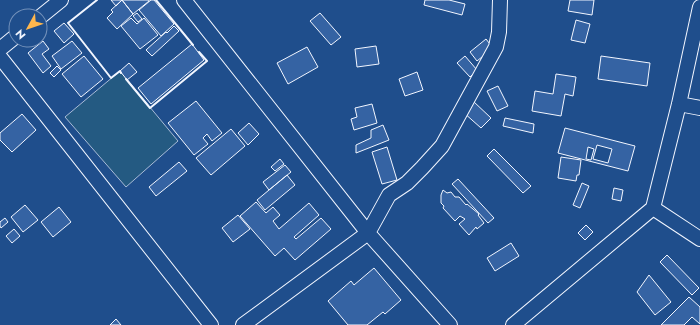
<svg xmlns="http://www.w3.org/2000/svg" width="700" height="325" viewBox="0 0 700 325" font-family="Jost,sans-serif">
<rect width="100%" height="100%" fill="#1f4e8c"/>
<!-- green -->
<path fill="#245a82" stroke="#a8bbd7" d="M120 71 178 141 126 187 65 117Z"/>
<!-- building -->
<path fill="#3563a3" stroke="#f2f6ff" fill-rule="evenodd" d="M111 0H122L116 6Z
M122 0H149V1L133 14Z
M122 0 133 14 117 29 107 18 113 12 111 10Z
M151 0H154L174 24 161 36 139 10Z
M425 0H449L465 4 462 15 424 5Z
M570 0H594L592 15 568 11Z
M137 13 142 19 138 22 133 16Z
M320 13 341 37 331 45 310 21Z
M131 18 137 24 144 18 158 35 140 49 121 26Z
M576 20 590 24 585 43 571 40Z
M64 23 74 34 64 43 54 31Z
M174 26 179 31 152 56 146 50 166 32 167 33Z
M486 39 493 48 477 61 470 52Z
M43 41 49 49 42 54 51 66 43 73 28 53Z
M72 41 82 53 61 69 52 56Z
M192 44 204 60 151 104 138 88Z
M376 46 379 64 357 67 355 49Z
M307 47 318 67 288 84 277 63Z
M84 56 103 79 81 97 62 74Z
M465 56 477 70 470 77 457 63Z
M601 56 650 63 647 86 598 79Z
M129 63 137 72 127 80 120 71Z
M57 66 61 70 54 77 50 73Z
M417 72 423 90 405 96 399 79Z
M556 74 576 77 573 96 565 94 561 116 532 111 535 91 553 94Z
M498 86 508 106 497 111 487 91Z
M196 101 222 133 212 141 207 134 203 138 208 144 194 155 168 123Z
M473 101 491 118 481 128 463 112Z
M372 104 377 123 354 130 351 119 357 117 355 108Z
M22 114 36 130 12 152 0 140V133Z
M505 118 534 124 533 133 503 126Z
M249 123 259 134 248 145 238 133Z
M383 125 389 140 356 153V145L371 138V130Z
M565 128 635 146 628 171 558 153ZM597 145 612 149 608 163 593 159ZM588 147 594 149 591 160 586 159Z
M231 129 245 146 211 175 196 158Z
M387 147 397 180 382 184 372 152Z
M494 149 531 186 523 193 487 156Z
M561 157 581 160 579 175H577L576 181 558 178Z
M280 159 284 164 275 171 271 167Z
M179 162 187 171 156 196 149 187Z
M285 165 291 172 269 190 263 182Z
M287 175 295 185 265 210 257 200Z
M458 179 494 218 488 223 452 184Z
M582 183 589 186 580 208 573 205Z
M614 188 623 190 621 201 612 199Z
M443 190 447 193 451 192 455 197H459L466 205 467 204 479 214 478 215 484 223 477 229 476 227 469 235 459 224 465 219 460 216 455 221 443 208 444 206 441 203V195Z
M256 202 266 213 273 207 280 215 273 221 279 229 309 203 319 215 294 237 296 239 321 218 331 229 295 260 284 248 275 256 240 216Z
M25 205 38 220 23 232 11 217Z
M59 207 71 222 53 237 41 222Z
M238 215 250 229 233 242 222 228Z
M5 218 8 222 1 228 0 226V222Z
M586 225 593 232 585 240 578 233Z
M14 229 20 236 12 243 6 236Z
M511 243 519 256 495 271 487 258Z
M667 255 699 288 692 295 660 262Z
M374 268 401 300 385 314 383 312 367 325H348L328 301 351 281 354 285Z
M649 275 671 302 655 315 637 292Z
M689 297 700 307V324L692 317 684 325H661Z
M116 319 121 325H110Z"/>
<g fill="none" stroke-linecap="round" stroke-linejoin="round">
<defs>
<path id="minor" d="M184 0 368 233 450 325
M40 17 61 0
M0 49 16 36
M0 57 211 325
M679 104 700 108
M653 208 700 239
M243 325 368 233 389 195 407 183 422 168 442 146 496 47 499 32 500 0
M513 325 653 208 679 104 700 7"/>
</defs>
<!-- minor casing -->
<use href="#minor" stroke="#f2f6ff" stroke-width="16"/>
<!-- minor -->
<use href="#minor" stroke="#1f4e8c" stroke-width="14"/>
<!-- wall -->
<path stroke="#f2f6ff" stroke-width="2" d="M97 0 68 23 111 78 120 71 121 73
M156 0 193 45
M126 79 150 108 207 61 199 52"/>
</g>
<!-- north arrow -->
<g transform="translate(28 28) rotate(230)"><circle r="19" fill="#1f4e8c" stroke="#7391ba"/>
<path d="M0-3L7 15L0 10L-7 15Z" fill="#ffb74d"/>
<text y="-6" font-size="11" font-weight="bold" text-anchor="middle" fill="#f2f6ff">N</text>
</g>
</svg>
